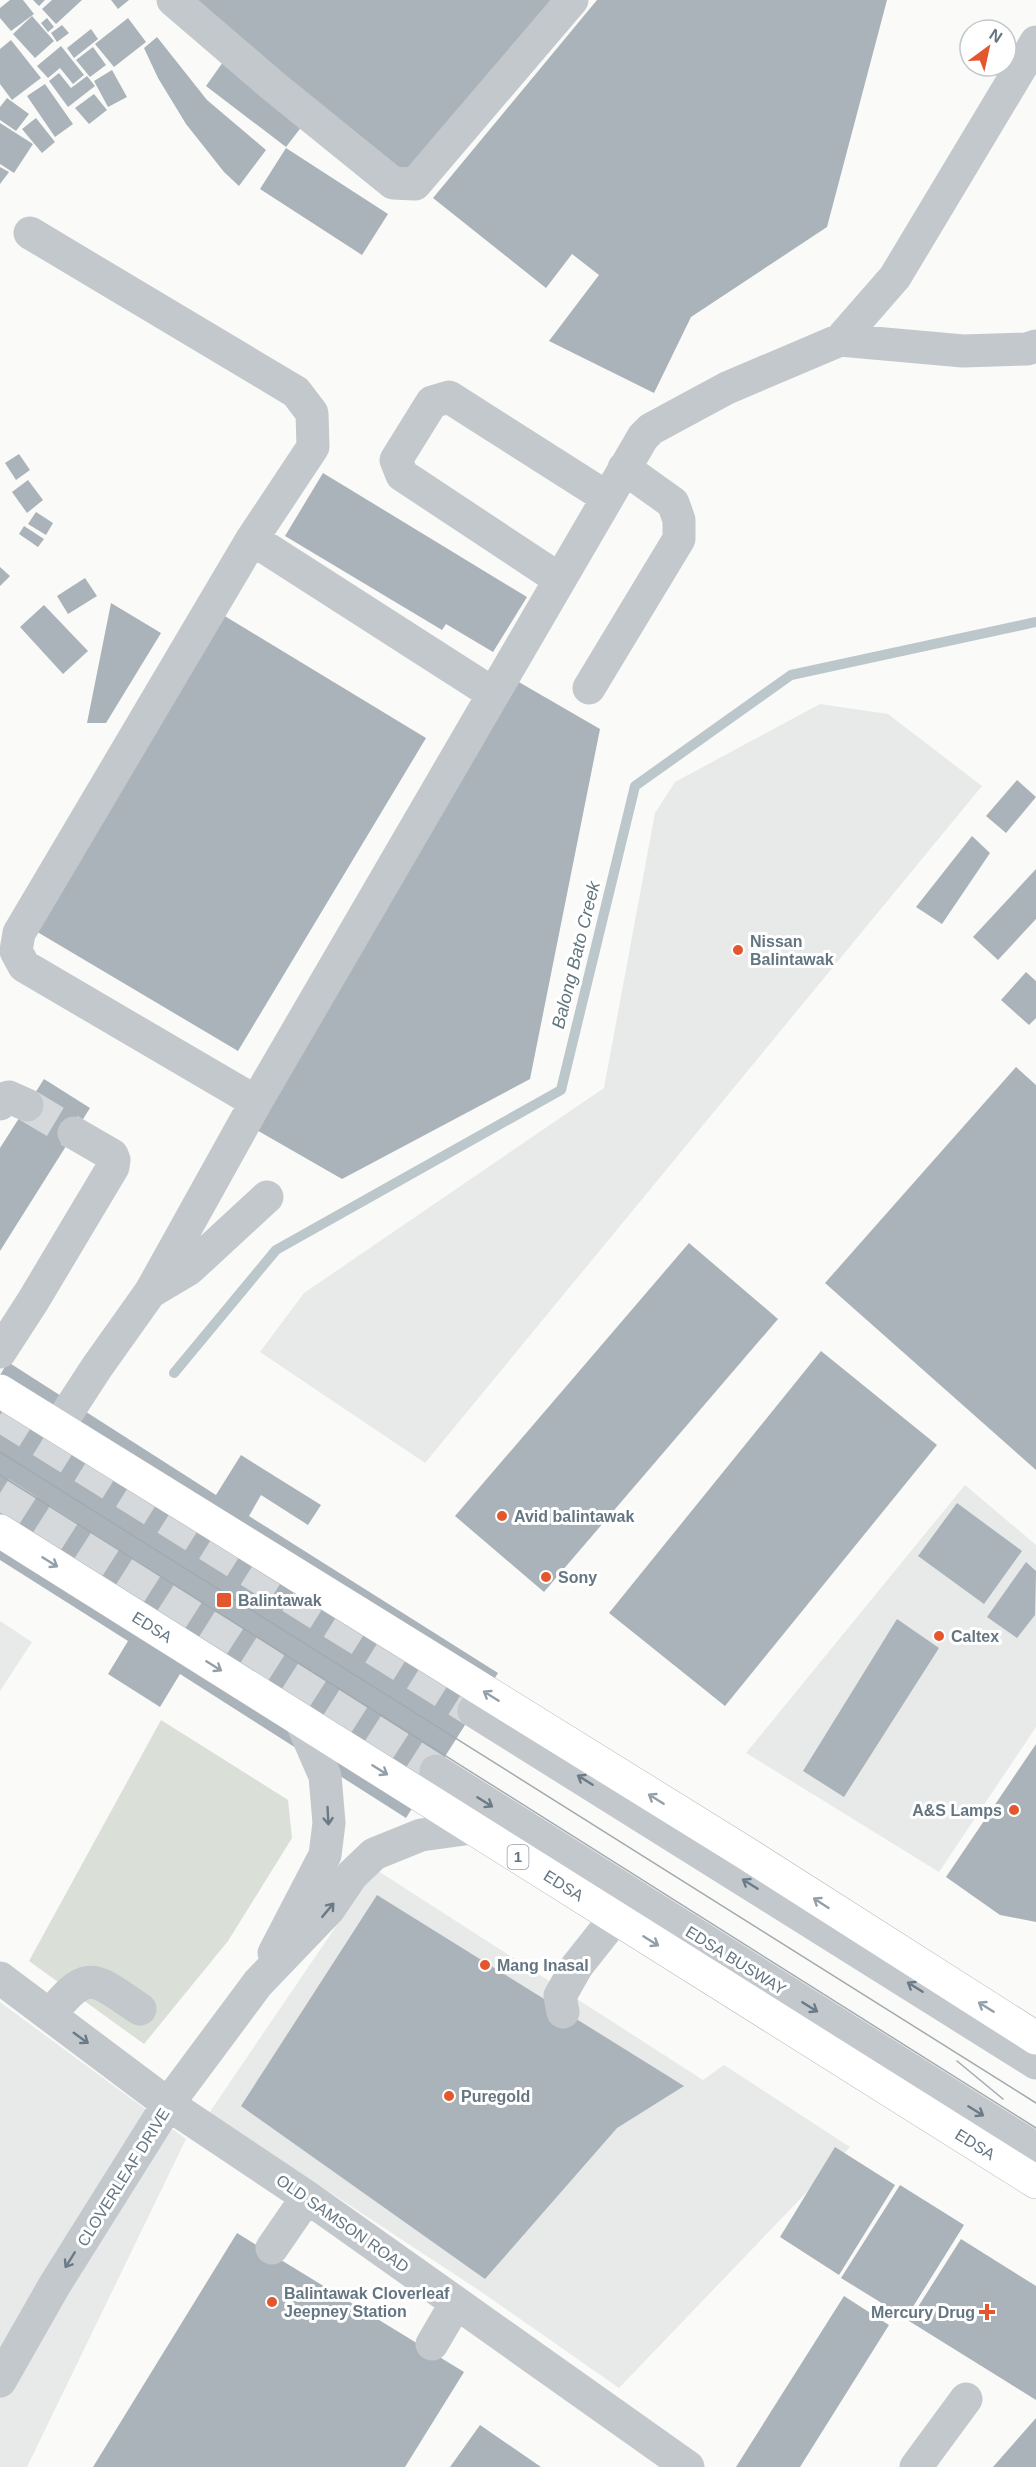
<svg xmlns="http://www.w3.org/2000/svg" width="1036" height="2467" viewBox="0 0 1036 2467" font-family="Arial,sans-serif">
<rect width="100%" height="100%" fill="#fafaf8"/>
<!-- built -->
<path fill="#e8e9e9" d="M820 704 888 714 982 786 425 1463 260 1352 304 1293 604 1088 655 813 675 782Z
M965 1485 1036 1545V1727L939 1872 746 1753Z
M0 1621 32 1642 0 1691Z
M375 1869 703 2080 724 2065 850 2147 619 2388 480 2291 209 2113Z
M0 2002 186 2139 27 2467H0Z"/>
<!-- green -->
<path fill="#dadfd7" d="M161 1720 288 1800 292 1838 228 1941 144 2044 29 1961Z"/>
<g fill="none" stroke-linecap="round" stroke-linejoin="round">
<!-- stream -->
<path stroke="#bbc7cb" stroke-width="10" d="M174 1373 276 1250 561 1090 635 786 791 675 1036 622"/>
</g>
<!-- building -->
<path fill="#aab3b9" d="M10 0H23L34 14 11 31 0 18V8Z
M33 0H45L39 6Z
M52 0H82L56 24 42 9Z
M111 0H129L118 9Z
M182 0H554L402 182Z
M597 0H887L827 227 691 317 654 393 549 341 599 275 572 254 546 288 433 198Z
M32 16 54 41 35 58 13 34Z
M47 18 54 27 48 32 41 23Z
M128 18 146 42 114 67 95 44Z
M62 25 69 33 57 42 51 33Z
M91 29 98 39 74 58 67 48Z
M157 37 207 100 266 150 239 186 224 172 186 124 158 78 144 48Z
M11 40 41 78 12 100 0 84V49Z
M61 46 84 75 73 84 60 68 48 78 37 66Z
M93 47 106 65 90 77 76 60Z
M228 55 309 117 286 147 206 86Z
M112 70 127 97 108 107 94 81Z
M59 73 71 88 87 76 95 86 68 107 49 81Z
M45 84 73 124 55 137 27 96Z
M94 94 107 110 89 124 75 108Z
M7 98 29 114 16 131 0 120V107Z
M36 118 55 142 42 153 22 129Z
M0 123 33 144 14 173 0 164Z
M286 148 388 214 362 255 260 189Z
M0 167 9 172 0 184Z
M19 454 30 470 16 480 5 463Z
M323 473 527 597 493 652 446 624 442 630 285 536Z
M28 480 43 500 27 513 12 492Z
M36 512 53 523 46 535 28 524Z
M24 526 44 539 38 547 19 534Z
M0 567 10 576 0 586Z
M85 578 97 596 68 614 57 596Z
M111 603 161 633 106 723H87Z
M44 605 88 651 63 674 20 627Z
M223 615 426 738 238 1051 34 930Z
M505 674 600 729 530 1079 342 1179 246 1124Z
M1017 780 1036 797 1006 833 986 816Z
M972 836 990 853 942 924 916 907Z
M1036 869V919L998 960 973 937Z
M1026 972 1036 981V1018L1029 1025 1001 1000Z
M1016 1067 1036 1085V1470L825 1283Z
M44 1079 90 1108 0 1251V1148Z
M689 1243 778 1319 544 1592 455 1516Z
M821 1351 937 1445 725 1706 609 1613Z
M8 1362 216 1495 241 1455 321 1505 308 1525 261 1495 249 1516 498 1673 406 1818 180 1674 160 1707 108 1674 128 1641 0 1560V1375Z
M957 1503 1022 1551 984 1604 918 1556Z
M1026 1562 1036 1571 1035 1615 1017 1638 987 1617Z
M897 1619 939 1648 844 1797 803 1771Z
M1036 1744V1922L1000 1915 946 1877Z
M377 1895 684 2086 617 2128 485 2279 241 2106Z
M835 2147 895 2185 839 2275 780 2237Z
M900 2185 964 2225 906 2318 841 2278Z
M237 2233 464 2372 405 2467H93Z
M961 2239 1036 2286V2400L909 2321Z
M844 2296 889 2325 800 2467H736Z
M1036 2418V2467H993Z
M480 2425 541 2467H450Z"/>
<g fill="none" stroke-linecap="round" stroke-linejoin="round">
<!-- minor-tunnel -->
<path stroke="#d5d9db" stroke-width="33" stroke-dasharray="33 16" stroke-linecap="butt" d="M27 1105 74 1133
M0 1415 474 1711
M0 1493 436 1771"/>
<defs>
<g id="highway">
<path d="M0 1391 744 1852 1036 2038"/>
<path id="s1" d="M0 1531 1036 2182"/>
</g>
</defs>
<!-- highway casing -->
<use href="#highway" stroke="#b4b9bd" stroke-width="34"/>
<!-- minor -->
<path stroke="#c3c8cc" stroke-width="33" d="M173 0 272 85 393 183 415 184 572 0
M30 233 296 392 312 413 313 447 252 539 19 933 16 951 24 966 256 1102
M840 340 963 351 1027 349 1036 346
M252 539 492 693
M559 579 402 475 396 460 432 402 449 397 606 497
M589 688 679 539V520L673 503 624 468
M0 1104 3 1099 9 1097 27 1105
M152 1291 189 1269 267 1197
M0 1352 33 1301 113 1167 114 1160 112 1155 74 1133
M58 1427 97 1367 151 1291 256 1102 643 437 651 429 727 388 840 340 895 277 1036 42
M474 1711 1036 2063
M436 1771 1036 2149
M274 1953 325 1855 329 1823 325 1776 301 1721
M0 1978 168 2104 307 2197 688 2467
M563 2012 560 1996 577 1966 615 1918
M50 2015C89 1966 94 1979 140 2009
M272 2248 307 2197
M432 2344 456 2303
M0 2381 54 2286 168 2104 258 1983 329 1909 352 1875 374 1854 421 1835 472 1828
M916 2467 966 2399"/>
<!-- highway -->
<use href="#highway" stroke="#fff" stroke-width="33"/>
<!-- tram -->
<path stroke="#a2aab0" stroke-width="1.5" d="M0 1452 1036 2103
M0 1475 1036 2128
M957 2061 1003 2099"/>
</g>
<!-- one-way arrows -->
<defs><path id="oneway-shaft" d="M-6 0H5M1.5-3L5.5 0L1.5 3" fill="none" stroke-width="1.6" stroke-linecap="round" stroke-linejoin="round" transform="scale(1.5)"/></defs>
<g stroke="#939fa8">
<use href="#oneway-shaft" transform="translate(50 1562) rotate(32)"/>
<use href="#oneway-shaft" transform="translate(214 1666) rotate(32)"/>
<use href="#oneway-shaft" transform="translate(491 1696) rotate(-148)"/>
<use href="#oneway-shaft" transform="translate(380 1770) rotate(32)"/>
<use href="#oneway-shaft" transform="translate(656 1799) rotate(-148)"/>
<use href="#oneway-shaft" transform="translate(821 1903) rotate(-147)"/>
<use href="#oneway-shaft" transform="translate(651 1941) rotate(32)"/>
<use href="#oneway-shaft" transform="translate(986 2007) rotate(-148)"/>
</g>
<g stroke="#6a7a87">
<use href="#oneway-shaft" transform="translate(585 1780) rotate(-148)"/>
<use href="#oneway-shaft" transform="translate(485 1802) rotate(32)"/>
<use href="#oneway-shaft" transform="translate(328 1816) rotate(87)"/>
<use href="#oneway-shaft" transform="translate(750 1884) rotate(-148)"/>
<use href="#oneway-shaft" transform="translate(328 1910) rotate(-50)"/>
<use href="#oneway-shaft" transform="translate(915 1987) rotate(-148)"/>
<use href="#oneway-shaft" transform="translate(810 2007) rotate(32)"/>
<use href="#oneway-shaft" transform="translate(81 2038) rotate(36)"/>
<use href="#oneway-shaft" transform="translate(976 2111) rotate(32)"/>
<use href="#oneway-shaft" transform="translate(70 2260) rotate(122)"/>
</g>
<!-- markers -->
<g fill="#e4572e" stroke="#fff" stroke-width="2">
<circle cx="738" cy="950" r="6"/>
<circle cx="502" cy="1516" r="6"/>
<circle cx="546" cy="1577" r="6"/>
<rect x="216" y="1592" width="16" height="16" rx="3"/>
<circle cx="939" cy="1636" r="6"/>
<circle cx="1014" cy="1810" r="6"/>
<circle cx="485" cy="1965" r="6"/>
<circle cx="449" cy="2096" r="6"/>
<circle cx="272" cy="2302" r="6"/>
<path d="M984 2303h6v6h6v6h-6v6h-6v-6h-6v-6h6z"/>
</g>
<g text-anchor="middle" stroke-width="6" stroke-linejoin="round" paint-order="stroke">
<!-- shield labels -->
<rect fill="#fff" stroke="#939fa8" stroke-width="1.5" x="507.5" y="1845" width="21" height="24" rx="4.5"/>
<g font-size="15" font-weight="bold" fill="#657683">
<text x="518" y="1862">1</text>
</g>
<!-- poi labels -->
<g font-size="16" font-weight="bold" fill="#657683" stroke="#fff" text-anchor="start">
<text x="750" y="947">Nissan<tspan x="750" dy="18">Balintawak</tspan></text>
<text x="514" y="1522">Avid balintawak</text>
<text x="558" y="1583">Sony</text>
<text x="238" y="1606">Balintawak</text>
<text x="951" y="1642">Caltex</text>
<text x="1002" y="1816" text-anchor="end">A&amp;S Lamps</text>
<text x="497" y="1971">Mang Inasal</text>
<text x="461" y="2102">Puregold</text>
<text x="284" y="2299">Balintawak Cloverleaf<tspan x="284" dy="18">Jeepney Station</tspan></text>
<text x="975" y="2318" text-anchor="end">Mercury Drug</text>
</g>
<!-- street labels -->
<g font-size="16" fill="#657683" stroke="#fff">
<text dy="6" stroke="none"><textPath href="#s1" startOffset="180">EDSA</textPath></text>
<text dy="6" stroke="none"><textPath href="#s1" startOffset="666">EDSA</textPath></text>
<text transform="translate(736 1960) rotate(32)" y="6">EDSA BUSWAY</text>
<text dy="6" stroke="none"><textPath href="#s1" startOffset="1152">EDSA</textPath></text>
<text transform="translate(123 2177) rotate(-58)" y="6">CLOVERLEAF DRIVE</text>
<text transform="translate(343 2223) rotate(35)" y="6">OLD SAMSON ROAD</text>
</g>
<!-- water labels -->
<g font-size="18" font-style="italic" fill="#60757c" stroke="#fff">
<text transform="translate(576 955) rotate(-76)" y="6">Balong Bato Creek</text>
</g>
</g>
<!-- north arrow -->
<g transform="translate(988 48) rotate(33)"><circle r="28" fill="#ffffff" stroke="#c1c8cd" stroke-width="1.5"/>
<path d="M0-4.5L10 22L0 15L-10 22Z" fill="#e4572e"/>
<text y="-9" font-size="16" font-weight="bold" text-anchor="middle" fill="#657683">N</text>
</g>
</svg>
